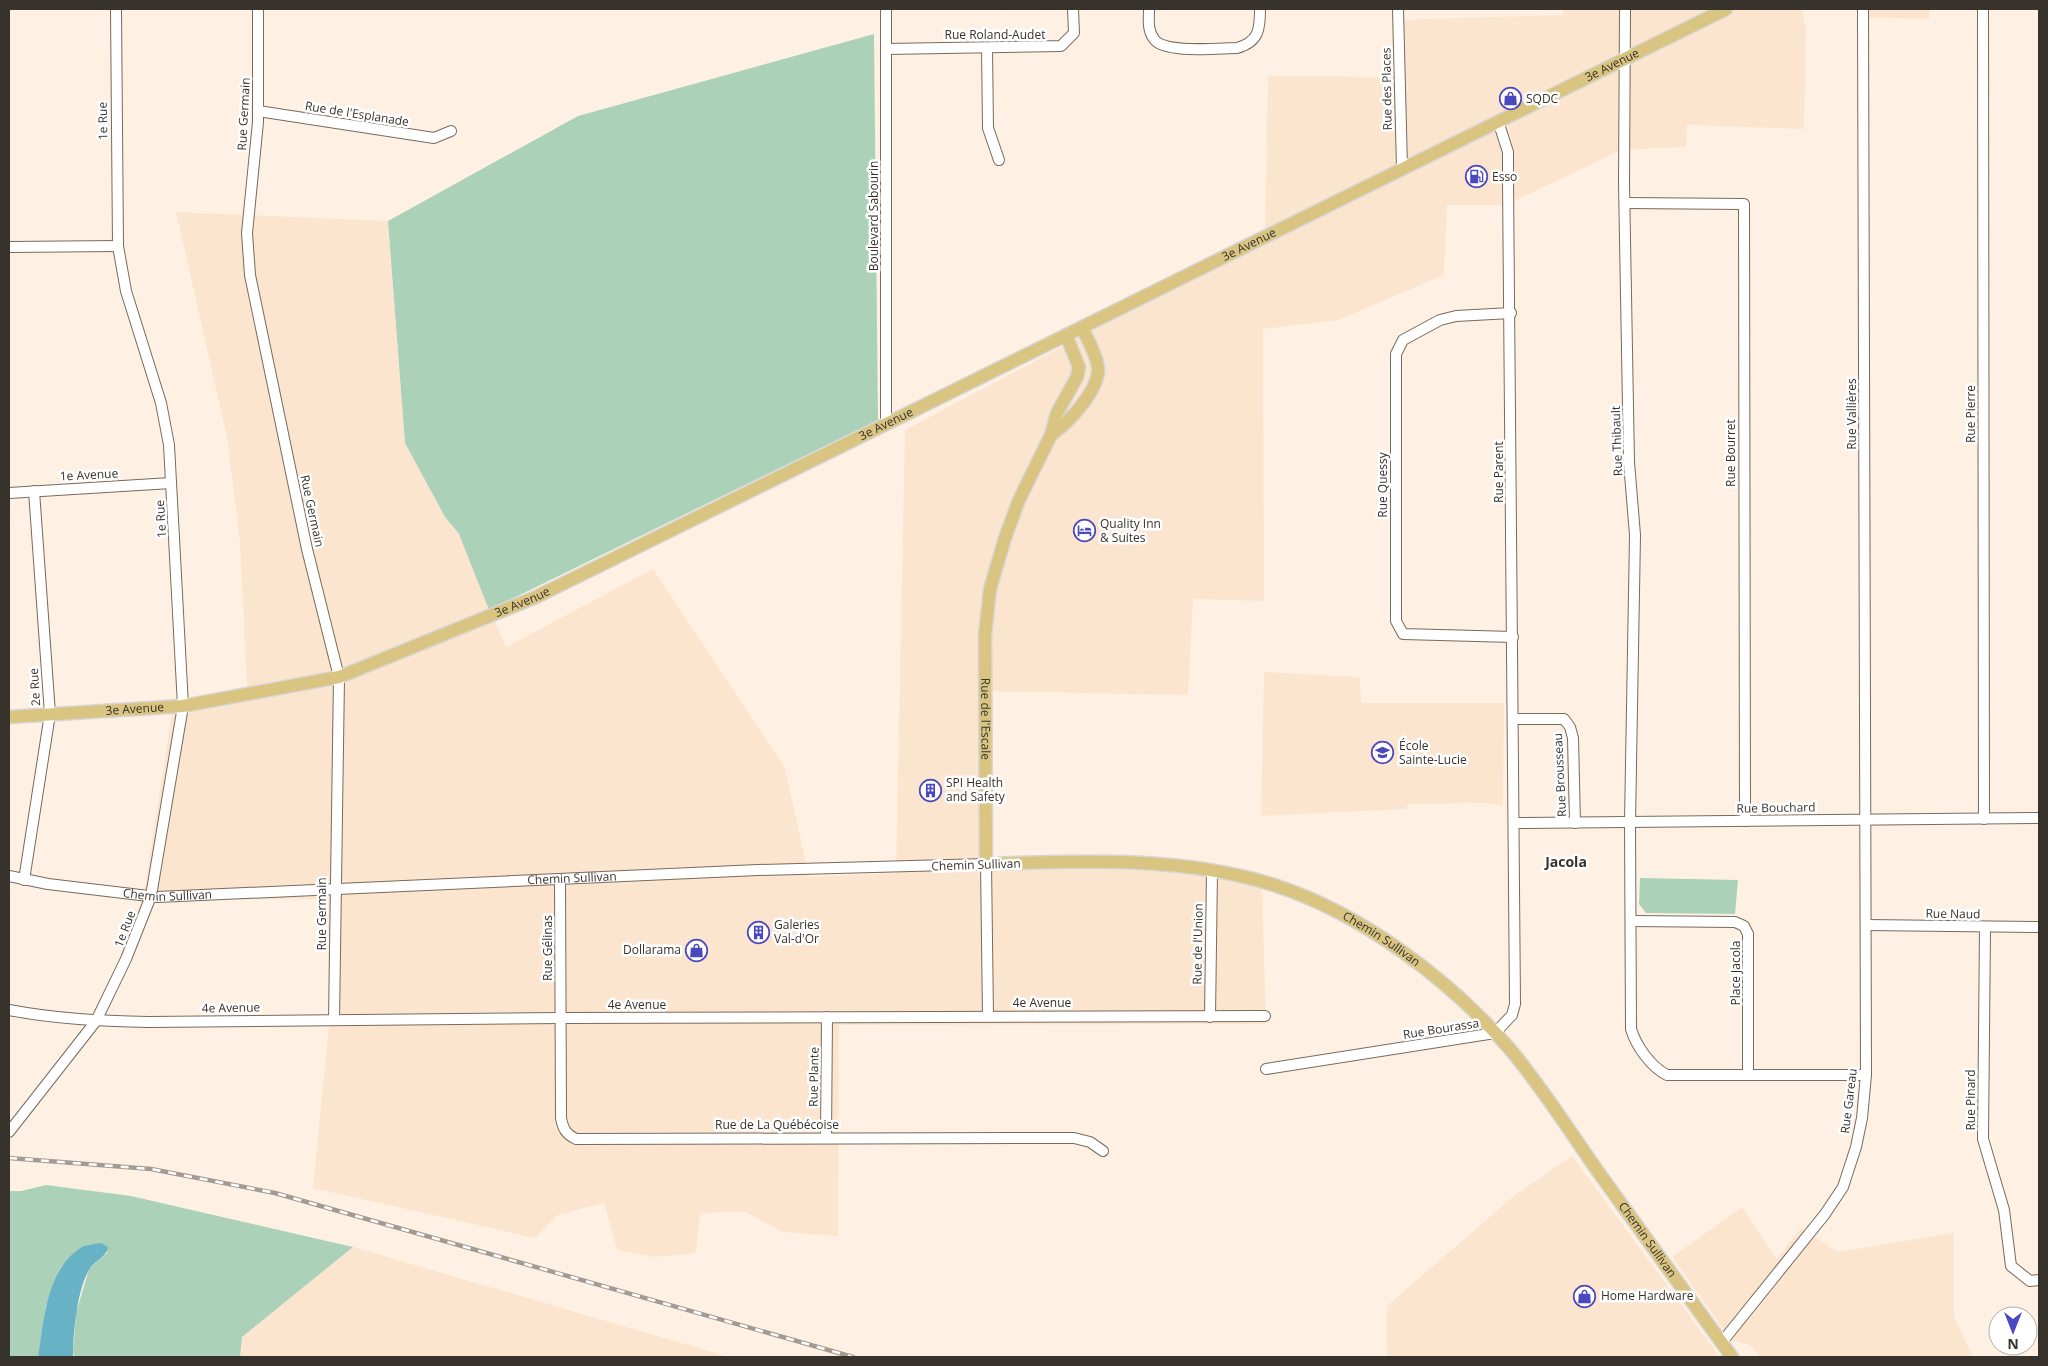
<svg xmlns="http://www.w3.org/2000/svg" width="2048" height="1366" viewBox="0 0 2048 1366" font-family="'Open Sans',sans-serif">
<rect width="100%" height="100%" fill="#fef1e4"/>
<!-- built -->
<path fill="#fce5cf" d="M1564 9H1802L1806 28 1804 129 1687 125 1686 147 1621 150 1506 205H1447L1444 275 1338 320 1263 329 1264 601 1193 599 1188 695 981 691V867L1196 870 1262 885 1266 1024 839 1025 838 1236 782 1232 746 1212 700 1213 696 1253 654 1257 617 1250 604 1203 558 1215 535 1238 313 1188 329 1026 328 899 143 900 174 700 247 688 240 542 227 437 176 212 388 221 405 443 445 517 459 534 506 647 653 569 785 768 809 877 896 873 905 430 1265 239 1268 76 1393 77 1392 20 1563 15Z
M1865 9H1930L1929 19 1863 17Z
M1264 672 1360 677 1361 703H1504L1503 806 1485 803 1409 804 1405 809 1261 816Z
M1572 1156 1720 1357H1387V1306L1515 1195Z
M1742 1207 1777 1259 1801 1228 1838 1252 1954 1233V1316L1973 1357H1760L1750 1345 1731 1340 1672 1257Z
M353 1247 729 1357H240L242 1337Z"/>
<!-- green -->
<path fill="#abd2b8" d="M874 34 878 420 489 610 459 534 445 517 405 443 388 221 578 116Z
M1640 878 1738 880 1735 914 1646 913 1639 904Z
M46 1185 131 1196 353 1247 242 1337 240 1357H75L73 1353 76 1313 89 1269 108 1252 82 1247 61 1267 46 1306 38 1357H9V1191H21Z"/>
<!-- water -->
<path fill="#67b3c5" d="M101 1243 108 1247C107 1257 94 1261 89 1270 77 1290 73 1334 73 1357H38C44 1321 46 1269 82 1247 87 1245 95 1244 101 1243Z"/>
<g fill="none" stroke-linecap="round" stroke-linejoin="round">
<defs>
<g id="minor">
<path d="M258 9V122L247 233 250 275 307 549 339 677 334 1020"/>
<path d="M886 9V424"/>
<path d="M1149 9C1149 19 1147 30 1154 39 1164 54 1219 48 1237 48 1259 42 1260 29 1260 9"/>
<path d="M1398 9 1402 168"/>
<path d="M1625 9 1624 183 1629 462 1635 535 1630 823 1631 1029C1636 1046 1651 1067 1667 1075H1866"/>
<path d="M1983 9 1984 819"/>
<path d="M987 48 988 128 999 160"/>
<path d="M886 49 1061 46 1074 33 1073 9"/>
<path d="M258 111 434 138 451 131"/>
<path d="M1625 203 1744 204 1745 821"/>
<path d="M9 247 118 246"/>
<path d="M1511 313 1456 316 1440 320 1403 340 1396 354V621L1403 634 1513 637"/>
<path d="M9 493 171 483"/>
<path d="M1513 719H1564L1570 727 1573 738 1575 823"/>
<path d="M1514 823 2039 818"/>
<path id="s1" d="M9 876 48 884 157 897 758 870 986 864 988 1016"/>
<path d="M560 879 561 1118C563 1129 566 1134 576 1139L1074 1138 1090 1142 1103 1151"/>
<path d="M24 880 50 714 34 491"/>
<path d="M1632 921 1735 922 1744 926 1748 934V1074"/>
<path d="M1866 925 2039 927"/>
<path d="M1985 927 1983 1139 2004 1210 2011 1266 2030 1281 2039 1280"/>
<path d="M9 1010C56 1019 101 1021 149 1022L561 1018 1265 1016"/>
<path d="M1210 1017 1212 871"/>
<path d="M1266 1069 1495 1033 1512 1015 1515 1004 1508 180V152L1498 121"/>
<path d="M9 1132 96 1021 126 959 151 896 183 706 169 445 161 403 126 291 118 246 116 9"/>
<path d="M826 1138 827 1017"/>
<path d="M1722 1342 1825 1214 1843 1187 1856 1147 1862 1118 1866 1075 1863 9"/>
</g>
<g id="major">
<path id="s2" d="M1066 335 1079 367 1077 377 1057 413 1051 435 1019 500 1005 538 990 589 985 635 986 864C1082 861 1181 856 1274 885 1361 913 1449 979 1509 1048 1542 1087 1570 1132 1599 1173 1644 1235 1688 1296 1732 1357"/>
<path d="M1051 435C1068 423 1100 390 1098 367 1096 353 1088 340 1082 328"/>
<path id="s3" d="M9 717 183 706 339 677 536 597 1726 9"/>
</g>
</defs>
<!-- minor casing -->
<use href="#minor" stroke="#786a5c" stroke-width="12"/>
<!-- major casing -->
<use href="#major" stroke="#d7d6d5" stroke-width="15"/>
<!-- minor -->
<use href="#minor" stroke="#fff" stroke-width="10"/>
<!-- major -->
<use href="#major" stroke="#d9c581" stroke-width="12"/>
<defs>
<path id="rail" d="M9 1158 151 1169 275 1193 853 1357"/>
</defs>
<!-- rail casing -->
<use href="#rail" stroke="#a49a91" stroke-width="4.5"/>
<!-- rail -->
<use href="#rail" stroke="#fff" stroke-width="2.5" stroke-dasharray="8" stroke-linecap="butt"/>
</g>
<!-- icons -->
<defs>
<symbol id="shop-ring" viewBox="-11 -11 22 22"><circle r="9.5" fill="#fff" stroke="#4b47be" stroke-width="1.5"/><path d="M-5-2.5h2.3a2.7 3.5 0 0 1 5.4 0H5L5.5 6h-11ZM-1.5-2.5h3a1.5 2.3 0 0 0-3 0Z" fill="#4b47be"/></symbol>
<symbol id="fuel-ring" viewBox="-11 -11 22 22"><circle r="9.5" fill="#fff" stroke="#4b47be" stroke-width="1.5"/><path d="M-5.5-6h7V0h2V4h1.3V-2.5L3-4.5l.8-.8L6-3V5H2.5V1h-1V6h-7ZM-4.2-4.7v3.2H.2V-4.7Z" fill="#4b47be"/></symbol>
<symbol id="hotel-ring" viewBox="-11 -11 22 22"><circle r="9.5" fill="#fff" stroke="#4b47be" stroke-width="1.5"/><path d="M-6-4.5h1.5V1H6V5H4.5V3h-9V5H-6ZM-4 0a1.8 1.8 0 1 1 3.6 0ZM.5 0V-2.5h3Q6-2.5 6 0Z" fill="#4b47be"/></symbol>
<symbol id="school-ring" viewBox="-11 -11 22 22"><circle r="9.5" fill="#fff" stroke="#4b47be" stroke-width="1.5"/><path d="M0-5L7-2L0 1L-7-2ZM-4 1L0 2.5L4 1V4Q0 6-4 4Z" fill="#4b47be"/></symbol>
<symbol id="building-ring" viewBox="-11 -11 22 22"><circle r="9.5" fill="#fff" stroke="#4b47be" stroke-width="1.5"/><path d="M-4-6H4V6H1V3H-1V6H-4ZM-2.5-4.3h1.7v1.8h-1.7ZM.8-4.3h1.7v1.8H.8ZM-2.5-1h1.7V.8h-1.7ZM.8-1h1.7V.8H.8Z" fill="#4b47be"/></symbol>
</defs>
<g fill-rule="evenodd">
<use href="#shop-ring" x="1498" y="86" width="25" height="25"/>
<use href="#fuel-ring" x="1464" y="164" width="25" height="25"/>
<use href="#hotel-ring" x="1072" y="518" width="25" height="25"/>
<use href="#school-ring" x="1370" y="740" width="25" height="25"/>
<use href="#building-ring" x="918" y="778" width="25" height="25"/>
<use href="#building-ring" x="746" y="920" width="25" height="25"/>
<use href="#shop-ring" x="684" y="938" width="25" height="25"/>
<use href="#shop-ring" x="1572" y="1284" width="25" height="25"/>
</g>
<g text-anchor="middle" stroke-width="5" stroke-linejoin="round" paint-order="stroke">
<!-- street labels -->
<g font-size="12" fill="#38322c" stroke="#fff">
<text x="995" y="39">Rue Roland-Audet</text>
<text dy="4" stroke="none"><textPath href="#s3" startOffset="1746">3e Avenue</textPath></text>
<text transform="translate(1387 89) rotate(-91)" y="4">Rue des Places</text>
<text transform="translate(244 114) rotate(-87)" y="4">Rue Germain</text>
<text transform="translate(357 114) rotate(9)" y="4">Rue de l'Esplanade</text>
<text transform="translate(103 121) rotate(-91)" y="4">1e Rue</text>
<text transform="translate(874 216) rotate(-90)" y="4">Boulevard Sabourin</text>
<text dy="4" stroke="none"><textPath href="#s3" startOffset="1341">3e Avenue</textPath></text>
<text transform="translate(1852 414) rotate(-90)" y="4">Rue Vallières</text>
<text transform="translate(1971 414) rotate(-90)" y="4">Rue Pierre</text>
<text dy="4" stroke="none"><textPath href="#s3" startOffset="936">3e Avenue</textPath></text>
<text transform="translate(1617 441) rotate(-92)" y="4">Rue Thibault</text>
<text transform="translate(1731 453) rotate(-90)" y="4">Rue Bourret</text>
<text transform="translate(1499 472) rotate(-90)" y="4">Rue Parent</text>
<text transform="translate(89 475) rotate(-3)" y="4">1e Avenue</text>
<text transform="translate(1383 485) rotate(-90)" y="4">Rue Quessy</text>
<text transform="translate(312 511) rotate(78)" y="4">Rue Germain</text>
<text transform="translate(161 519) rotate(-93)" y="4">1e Rue</text>
<text dy="4" stroke="none"><textPath href="#s3" startOffset="531">3e Avenue</textPath></text>
<text transform="translate(35 687) rotate(-94)" y="4">2e Rue</text>
<text dy="4" stroke="none"><textPath href="#s3" startOffset="126">3e Avenue</textPath></text>
<text dy="4" stroke="none"><textPath href="#s2" startOffset="405">Rue de l'Escale</textPath></text>
<text transform="translate(1560 775) rotate(-93)" y="4">Rue Brousseau</text>
<text transform="translate(1776 808) rotate(-1)" y="4">Rue Bouchard</text>
<text transform="translate(976 865) rotate(-2)" y="4">Chemin Sullivan</text>
<text dy="4" stroke="none"><textPath href="#s1" startOffset="565">Chemin Sullivan</textPath></text>
<text dy="4" stroke="none"><textPath href="#s1" startOffset="160">Chemin Sullivan</textPath></text>
<text transform="translate(322 914) rotate(-90)" y="4">Rue Germain</text>
<text transform="translate(1953 914) rotate(1)" y="4">Rue Naud</text>
<text transform="translate(125 929) rotate(-69)" y="4">1e Rue</text>
<text dy="4" stroke="none"><textPath href="#s2" startOffset="961">Chemin Sullivan</textPath></text>
<text transform="translate(1198 944) rotate(-89)" y="4">Rue de l'Union</text>
<text transform="translate(548 948) rotate(-90)" y="4">Rue Gélinas</text>
<text transform="translate(1736 973) rotate(-90)" y="4">Place Jacola</text>
<text x="1042" y="1007">4e Avenue</text>
<text x="637" y="1009">4e Avenue</text>
<text transform="translate(231 1008) rotate(-1)" y="4">4e Avenue</text>
<text transform="translate(1441 1029) rotate(-9)" y="4">Rue Bourassa</text>
<text transform="translate(814 1077) rotate(-89)" y="4">Rue Plante</text>
<text transform="translate(1971 1100) rotate(-90)" y="4">Rue Pinard</text>
<text transform="translate(1849 1101) rotate(-83)" y="4">Rue Gareau</text>
<text x="777" y="1129">Rue de La Québécoise</text>
<text dy="4" stroke="none"><textPath href="#s2" startOffset="1366">Chemin Sullivan</textPath></text>
</g>
<!-- poi labels -->
<g font-size="12" fill="#38322c" stroke="#fff" text-anchor="start">
<text x="1526" y="103">SQDC</text>
<text x="1492" y="181">Esso</text>
<text x="1100" y="528">Quality Inn<tspan x="1100" dy="14">&amp; Suites</tspan></text>
<text x="1399" y="750">École<tspan x="1399" dy="14">Sainte-Lucie</tspan></text>
<text x="946" y="787">SPI Health<tspan x="946" dy="14">and Safety</tspan></text>
<text x="774" y="929">Galeries<tspan x="774" dy="14">Val-d'Or</tspan></text>
<text x="681" y="954" text-anchor="end">Dollarama</text>
<text x="1601" y="1300">Home Hardware</text>
</g>
<!-- neighbourhood labels -->
<g font-size="14" font-weight="bold" fill="#38322c" stroke="#fff">
<text x="1566" y="867">Jacola</text>
</g>
</g>
<!-- border -->
<rect width="2048" height="1366" fill="none" stroke="#38322c" stroke-width="20"/>
<!-- north arrow -->
<g transform="translate(2013 1331) rotate(180)"><circle r="24" fill="#ffffff" stroke="#afadab"/>
<path d="M0-4L9 19L0 12L-9 19Z" fill="#4b47be"/>
<text y="-8" font-size="14" font-weight="bold" text-anchor="middle" fill="#38322c">N</text>
</g>
</svg>
